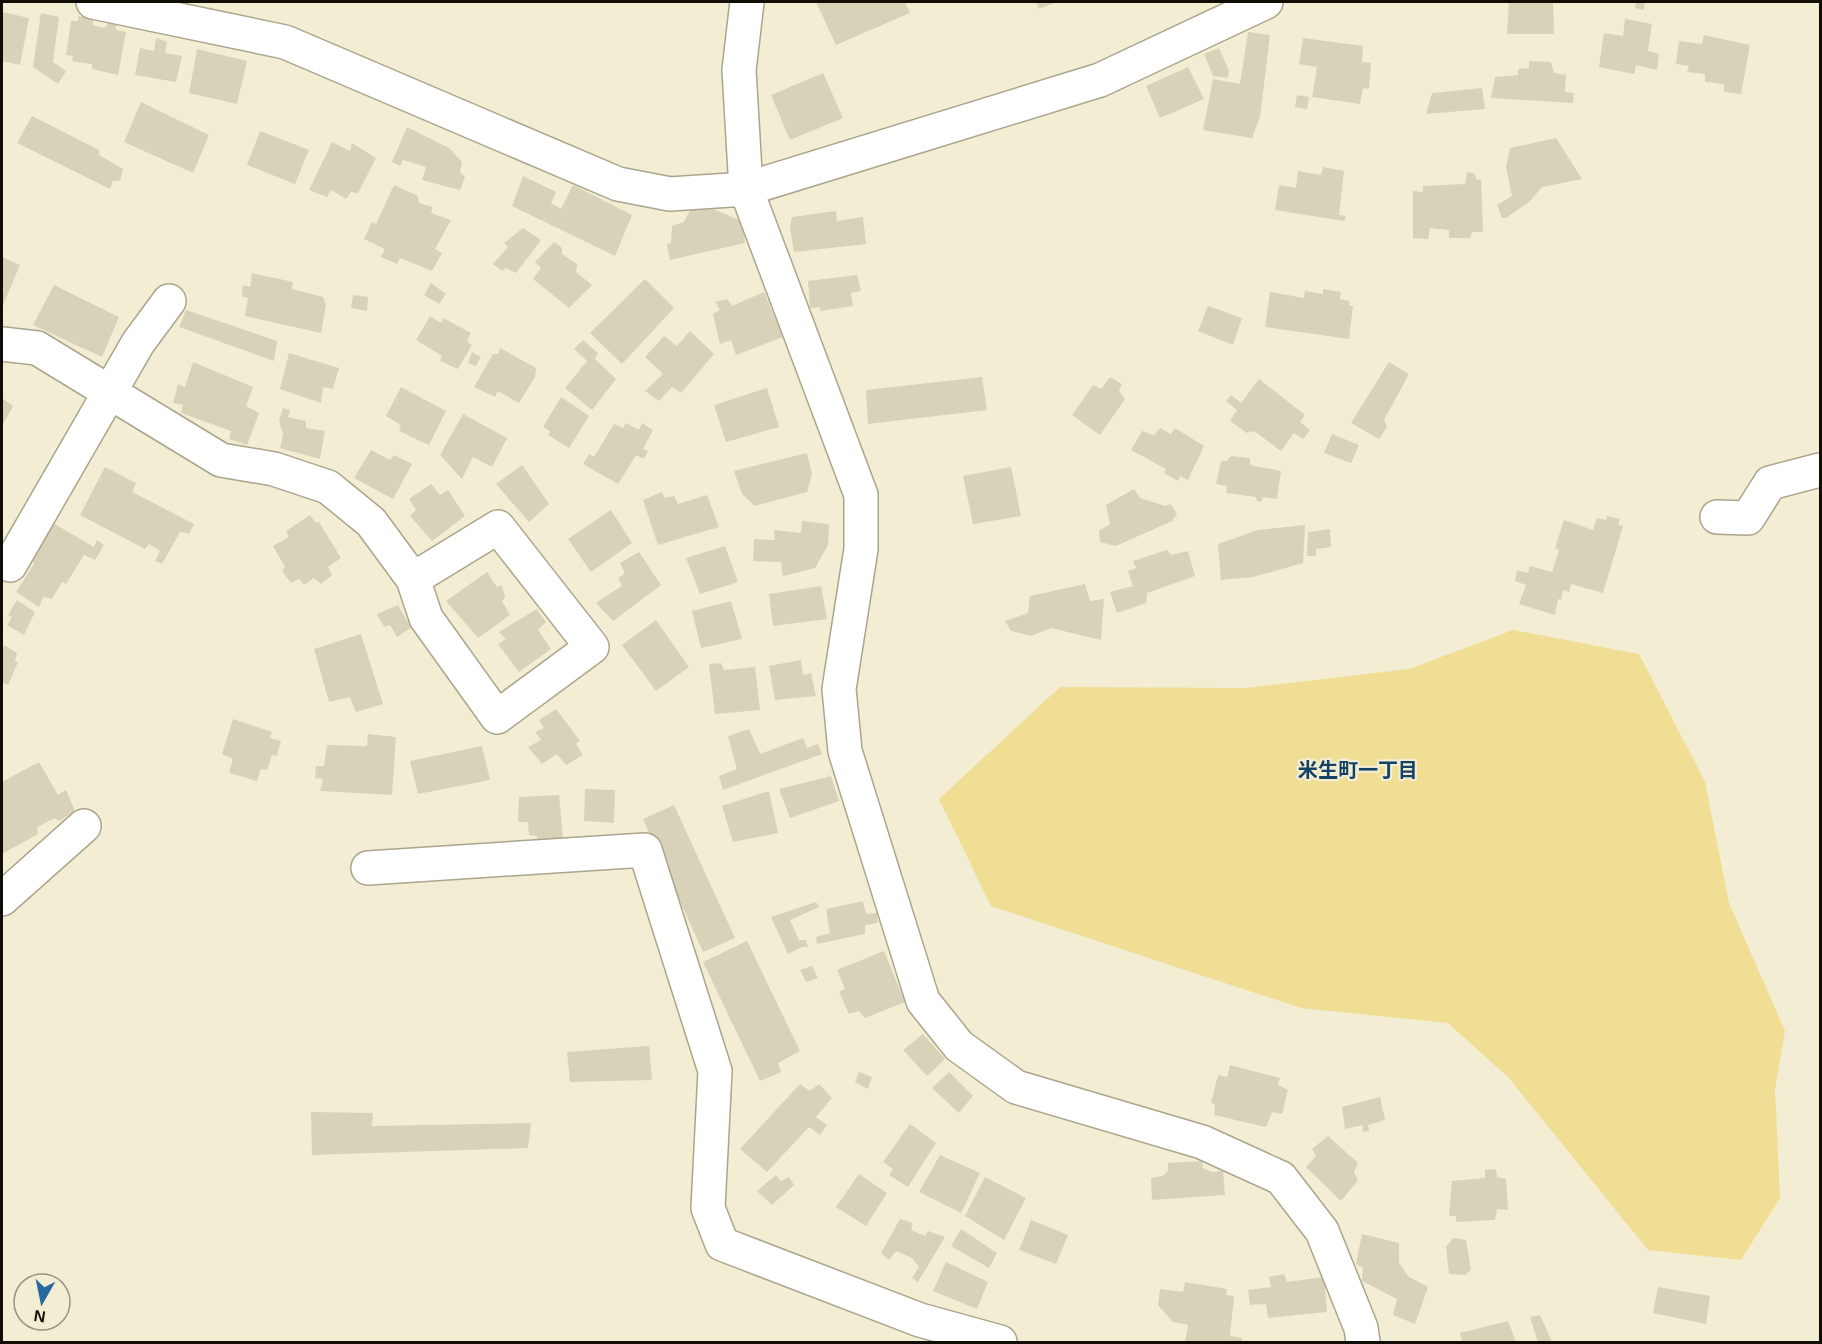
<svg xmlns="http://www.w3.org/2000/svg" width="1822" height="1344" viewBox="0 0 1822 1344" font-family="Arial,'Noto Sans JP',sans-serif">
<rect width="100%" height="100%" fill="#f3edd3"/>
<!-- green -->
<path fill="#efde94" d="M1513 630 1639 654 1705 782 1729 903 1785 1031 1775 1089 1780 1198 1741 1260 1648 1250 1508 1077 1448 1023 1301 1008 991 906 939 799 1060 687 1246 688 1409 669Z"/>
<!-- building -->
<path fill="#d8d2b9" d="M816 2H905L910 13 836 45Z
M1036 2H1057L1039 9Z
M1509 2H1553L1554 34H1507Z
M1636 2H1645L1644 10 1635 8Z
M2 12 29 18 20 65 2 61Z
M41 13 59 17 53 62 66 71 58 84 33 67Z
M79 16 93 19V25L104 28 109 23 116 24V30L126 32 118 75 92 69V64L72 61 73 56 66 55 71 21H78Z
M1625 19 1652 24 1648 51 1659 54 1657 70 1636 65 1634 74 1599 67 1604 33 1623 36Z
M1248 32 1270 35 1260 117 1252 138 1203 130 1213 79 1240 84Z
M1704 35 1750 45 1741 94 1724 92V84L1705 82V74L1687 72 1689 66 1676 64 1679 41 1702 44Z
M156 38 167 42 165 53 182 56 176 82 135 75 140 48 154 51Z
M1303 38 1363 46 1362 62 1371 63 1369 89 1363 88 1360 104 1312 97 1317 67 1299 64Z
M1219 48 1229 71 1228 78 1213 76 1204 54Z
M197 49 247 61 237 104 189 93Z
M1529 61 1551 62 1554 73 1566 75 1565 92 1574 93 1573 103 1491 98 1495 77 1518 75V69L1529 68Z
M1188 67 1204 99 1160 118 1146 86Z
M823 73 843 118 790 140 771 95Z
M1482 88 1485 109 1426 114 1432 93Z
M1297 95 1309 97 1307 109 1295 107Z
M141 102 209 135 193 173 124 142Z
M32 116 99 150V155L123 169 120 181H113L110 189 17 143Z
M407 127 449 148 462 162 460 172 465 177 460 190 422 180 426 167 403 160 400 166 392 162Z
M260 131 309 150 295 184 247 165Z
M1556 138 1582 179 1542 187 1529 202 1506 218H1502L1497 205 1512 196 1506 167 1510 148Z
M332 142 350 151 352 143 376 158 358 193 351 192 346 199 331 190 327 197 309 190Z
M1323 167 1344 171 1339 215 1346 216 1344 221 1275 210 1279 185 1296 188 1298 171 1321 175Z
M1467 172 1475 174 1476 179 1481 180 1483 232H1472L1470 238H1449V230L1430 228 1428 239 1413 238V191L1423 192V186L1465 184Z
M523 176 556 192 551 203 561 209 573 185 632 215 615 256 512 206Z
M394 185 418 196 419 203 433 207 431 213 451 220 435 249 442 253 432 271 400 258 397 264 381 257 385 249 364 239 372 222 376 224Z
M713 209 742 221 745 243 670 260 667 244 671 243 672 226 684 222 690 210Z
M836 211 837 221 863 217 866 244 794 252 790 227 792 217Z
M523 228 541 240 516 273 506 268 502 271 493 264 508 247 504 243Z
M554 242 562 248V254L577 264 576 272 592 285 569 308 533 279 541 268 535 262Z
M2 257 20 265 3 305 2 304Z
M252 273 293 282 292 289 323 297 326 305 321 333 245 316 248 298 242 296 243 285 250 287Z
M857 275 861 291 851 293 853 306 820 311V307L810 308 808 281Z
M645 279 674 308 622 364 590 333Z
M431 283 446 294 439 304 424 295Z
M54 285 119 317 102 357 33 325Z
M1323 289 1341 292 1340 299 1350 301 1349 306H1353L1349 339 1265 327 1270 292 1304 298 1305 291 1323 294Z
M764 292 783 337 736 355 731 340 720 344 713 314 720 310 715 302 727 299 732 306Z
M353 295 368 297 367 311 351 308Z
M1208 306 1242 318 1233 345 1198 331Z
M186 310 277 341 274 361 179 327Z
M430 316 441 323 443 318 471 333 467 341 472 345 458 369 440 361 442 356 416 340Z
M690 331 714 354 681 393 672 387 659 401 645 391 663 374 645 357 664 336 677 346Z
M583 340 598 353 595 359 616 379 592 410 565 388 587 361 574 349Z
M500 348 536 368 535 377 519 403 498 391 495 397 474 387 493 354H498Z
M472 352 481 357 476 366 468 363Z
M289 353 339 368 333 389 323 387 321 403 280 389Z
M193 362 253 387 246 406 259 413 247 445 229 439 231 431 181 413 183 405 173 403 178 384 185 387Z
M1389 362 1409 374 1384 420 1387 427 1379 439 1351 423Z
M982 377 987 410 868 424 866 390Z
M1110 377 1122 384 1119 391 1125 399 1100 435 1072 415 1093 385 1101 389Z
M1259 379 1305 415 1300 422 1310 430 1303 439 1294 433 1281 451 1254 431 1247 433 1230 421 1237 410 1226 401 1231 395 1241 403Z
M401 387 446 411 429 445 399 431 401 425 386 416Z
M767 388 779 427 726 442 714 405Z
M561 397 589 416 569 448 548 435 550 431 543 427Z
M2 398 13 406 2 426Z
M283 408 290 410 288 417 306 421V428L325 431 320 459 280 448 283 434 279 421Z
M463 414 507 438 492 467 473 457 462 479 440 455Z
M626 423 639 430 642 423 653 430 643 449 648 451 644 459 636 455 618 484 583 464 589 454 594 457 614 424 623 428Z
M1160 428 1171 434 1175 428 1204 446 1188 480 1180 476 1178 481 1164 473 1166 469 1131 450 1142 431 1154 435Z
M1332 434 1359 445 1351 463 1324 453Z
M371 450 390 460 394 455 412 464 393 499 354 478Z
M807 453 812 474 807 492 755 506 742 494 734 471Z
M1231 456 1250 458V465L1281 471 1277 499 1263 497 1261 502 1257 501 1256 497 1226 493 1227 486 1216 484 1221 461H1227Z
M522 465 549 504 529 522 496 484Z
M105 467 136 483 132 492 194 524 189 534 180 532 162 564 155 561 160 551 149 544 145 549 80 515Z
M1011 467 1021 516 973 524 963 476Z
M431 484 440 495 448 490 465 516 432 541 410 516 416 510 409 499Z
M1134 489 1140 498 1165 506 1171 504 1177 514 1172 521 1116 546 1100 542 1099 531 1110 524 1106 505Z
M662 492 665 498 674 496 678 504 707 495 719 527 658 545 643 500Z
M611 510 632 543 591 572 568 539Z
M310 515 315 522H319L341 558 328 567 332 575 321 584 314 578 304 585 299 579 291 583 282 571 285 567 273 546 289 537 286 531Z
M1607 516 1620 519 1618 525 1623 526 1603 593 1571 584 1569 592 1563 590 1561 600 1558 599 1555 615 1519 604 1526 585 1515 581 1517 570 1528 573 1530 566 1552 572 1559 550 1555 548 1564 520 1593 530 1597 518 1606 520Z
M802 521 829 524 828 545 815 568 783 576 781 562 753 561 754 539 775 540 774 530 801 533Z
M53 523 94 547 97 540 104 545 95 560 84 555 66 584 62 582 52 599 43 597 39 607 16 592 34 564 32 559Z
M1305 525 1303 563 1253 577 1221 580 1218 544 1258 530Z
M1330 529 1331 547 1316 549V556H1307L1308 532Z
M725 546 738 582 700 594 686 558Z
M1167 550 1171 555 1188 551 1195 576 1147 593 1146 603 1117 613 1110 592 1133 586 1128 571 1136 568 1133 561Z
M639 552 661 585 613 621 596 603 622 586 618 578 625 573 620 563Z
M487 572 497 587 502 585 505 597 502 601 510 615 478 638 446 601Z
M1085 584 1090 601 1104 599 1101 640 1051 628 1031 636 1011 631 1005 621 1028 613 1030 596Z
M821 586 827 619 773 626 769 594Z
M17 600 35 612 24 635 7 625 12 617 8 615Z
M731 601 742 639 701 648 692 611Z
M398 605 411 628 397 637 390 625 384 627 377 614Z
M537 609 546 622 538 630 551 649 519 672 498 644 506 639 499 632Z
M656 620 689 667 656 691 622 645Z
M361 634 383 704 356 712 350 697 329 702 314 649Z
M4 645 17 653 15 661 18 662 8 685 2 682V650Z
M801 660 803 675 811 673 816 696 775 700 769 666Z
M721 663 724 670 755 667 760 710 715 714 709 664Z
M556 709 580 741 576 744 583 755 566 765 557 754 542 764 528 747 541 740 535 732 544 728 539 720Z
M233 719 272 732 270 738 281 741 277 756 272 755 267 770 261 769 257 781 229 773 233 759 222 754Z
M749 729 760 754 803 738 807 748 818 744 822 754 723 790 719 776 737 769 728 736Z
M368 734 396 737 392 795 320 791 323 779 315 778 316 766H324L327 745 367 746Z
M482 746 490 780 418 794 410 761Z
M39 762 58 795 66 790 75 811 59 821 55 818 37 827 38 834 2 854V782Z
M831 776 839 801 790 818 779 789Z
M585 789 615 790 614 823 584 821Z
M769 791 778 833 733 842 722 806Z
M559 795 563 840 537 842V836L529 835 528 822H518L519 797Z
M674 805 735 938 703 952 643 819Z
M863 901 866 914 877 913 878 923 865 925V934L817 944 816 937 830 933 826 909Z
M816 902 819 907 790 920 799 940H806L808 947H802L788 954 771 917Z
M747 941 800 1051 778 1063 781 1072 760 1081 703 962Z
M884 951 905 1002 865 1018 859 1011 849 1014 839 992 845 989 837 970Z
M812 966 818 978 806 982 800 970Z
M923 1034 945 1059 927 1076 903 1050Z
M649 1046 652 1080 570 1082 567 1052Z
M1230 1065 1280 1078 1278 1085 1288 1090 1282 1114 1272 1112 1266 1127 1214 1115 1215 1104 1211 1103 1218 1075 1227 1077Z
M859 1072 872 1077 868 1089 855 1082Z
M949 1072 973 1096 959 1113 932 1088Z
M800 1084 810 1091 819 1084 832 1098 816 1117 827 1125 820 1135 809 1127 767 1172 740 1149Z
M1380 1097 1385 1120 1368 1125 1369 1131 1363 1132V1125L1345 1129 1342 1107Z
M311 1112 373 1113 372 1126 531 1123 528 1148 312 1155Z
M910 1124 936 1143 908 1187 889 1175 893 1169 883 1162Z
M1328 1136 1358 1163 1354 1173 1358 1180 1341 1201 1306 1167 1316 1156 1312 1149Z
M940 1155 980 1173 961 1213 919 1192Z
M1202 1161 1203 1168 1212 1172 1223 1171 1225 1195 1152 1200 1151 1178 1163 1176 1168 1171V1163Z
M1496 1169 1497 1177 1506 1179 1508 1210 1497 1209 1495 1220 1456 1222V1216H1449L1452 1181 1485 1178V1170Z
M859 1174 887 1193 866 1226 836 1207Z
M776 1175 781 1181 789 1177 794 1185 772 1205 757 1191Z
M985 1177 1026 1198 1004 1240 965 1216Z
M900 1219 913 1223 911 1230 925 1236 928 1231 945 1237 918 1282 912 1278 919 1267 912 1258 896 1251 889 1260 881 1253Z
M1031 1220 1068 1235 1056 1264 1019 1250Z
M961 1229 997 1253 989 1268 951 1246Z
M1362 1234 1399 1243V1263L1409 1277 1428 1287 1415 1324 1393 1315 1397 1299 1362 1281 1363 1268 1356 1264Z
M1453 1238 1466 1240 1471 1270 1465 1275 1449 1274 1446 1247Z
M946 1262 988 1282 977 1309 933 1291Z
M1284 1274 1287 1282 1324 1277 1327 1312 1268 1318 1266 1304 1250 1305 1248 1290 1271 1287 1269 1277Z
M1185 1282 1227 1289 1226 1295 1234 1296 1230 1336 1242 1338V1342H1185L1188 1325 1173 1322 1158 1305 1160 1289 1183 1292Z
M1658 1287 1710 1296 1706 1324 1653 1313Z
M1540 1315 1552 1342H1538L1530 1317Z
M1508 1321 1516 1342H1462L1460 1333Z"/>
<g fill="none" stroke-linecap="round" stroke-linejoin="round">
<defs>
<path id="minor" d="M93 2 285 42 618 184 670 194 746 189 1100 80 1266 2
M747 2 739 70 746 189 861 495V549L839 689 845 751 923 1001 959 1046 1016 1087 1202 1142 1281 1178 1322 1231 1361 1328 1363 1342
M2 344 37 348 221 460 274 469 328 487 371 522 413 579 426 618 497 717 592 647 498 527 413 579
M1717 517 1748 518 1770 483 1820 470
M10 565 138 343 169 301
M368 868 645 850 715 1071 708 1208 722 1244 920 1320 1000 1342
M2 899 84 826"/>
</defs>
<!-- minor casing -->
<use href="#minor" stroke="#aaa58d" stroke-width="36"/>
<!-- minor -->
<use href="#minor" stroke="#fff" stroke-width="33"/>
</g>
<g text-anchor="middle" stroke-width="4.5" stroke-linejoin="round" paint-order="stroke">
<!-- neighbourhood labels -->
<g font-size="20" font-weight="bold" fill="#144267" stroke="#f3edd3">
<text x="1358" y="777">米生町一丁目</text>
</g>
</g>
<!-- border -->
<rect width="1822" height="1344" fill="none" stroke="#100d06" stroke-width="6"/>
<!-- north arrow -->
<g transform="translate(42 1302) rotate(189)"><circle r="28" fill="#f3edd3" stroke="#989381" stroke-width="1.5"/>
<path d="M0-4.5L10 22L0 15L-10 22Z" fill="#26699f"/>
<text y="-9" font-size="16" font-weight="bold" text-anchor="middle" fill="#100d06">N</text>
</g>
</svg>
